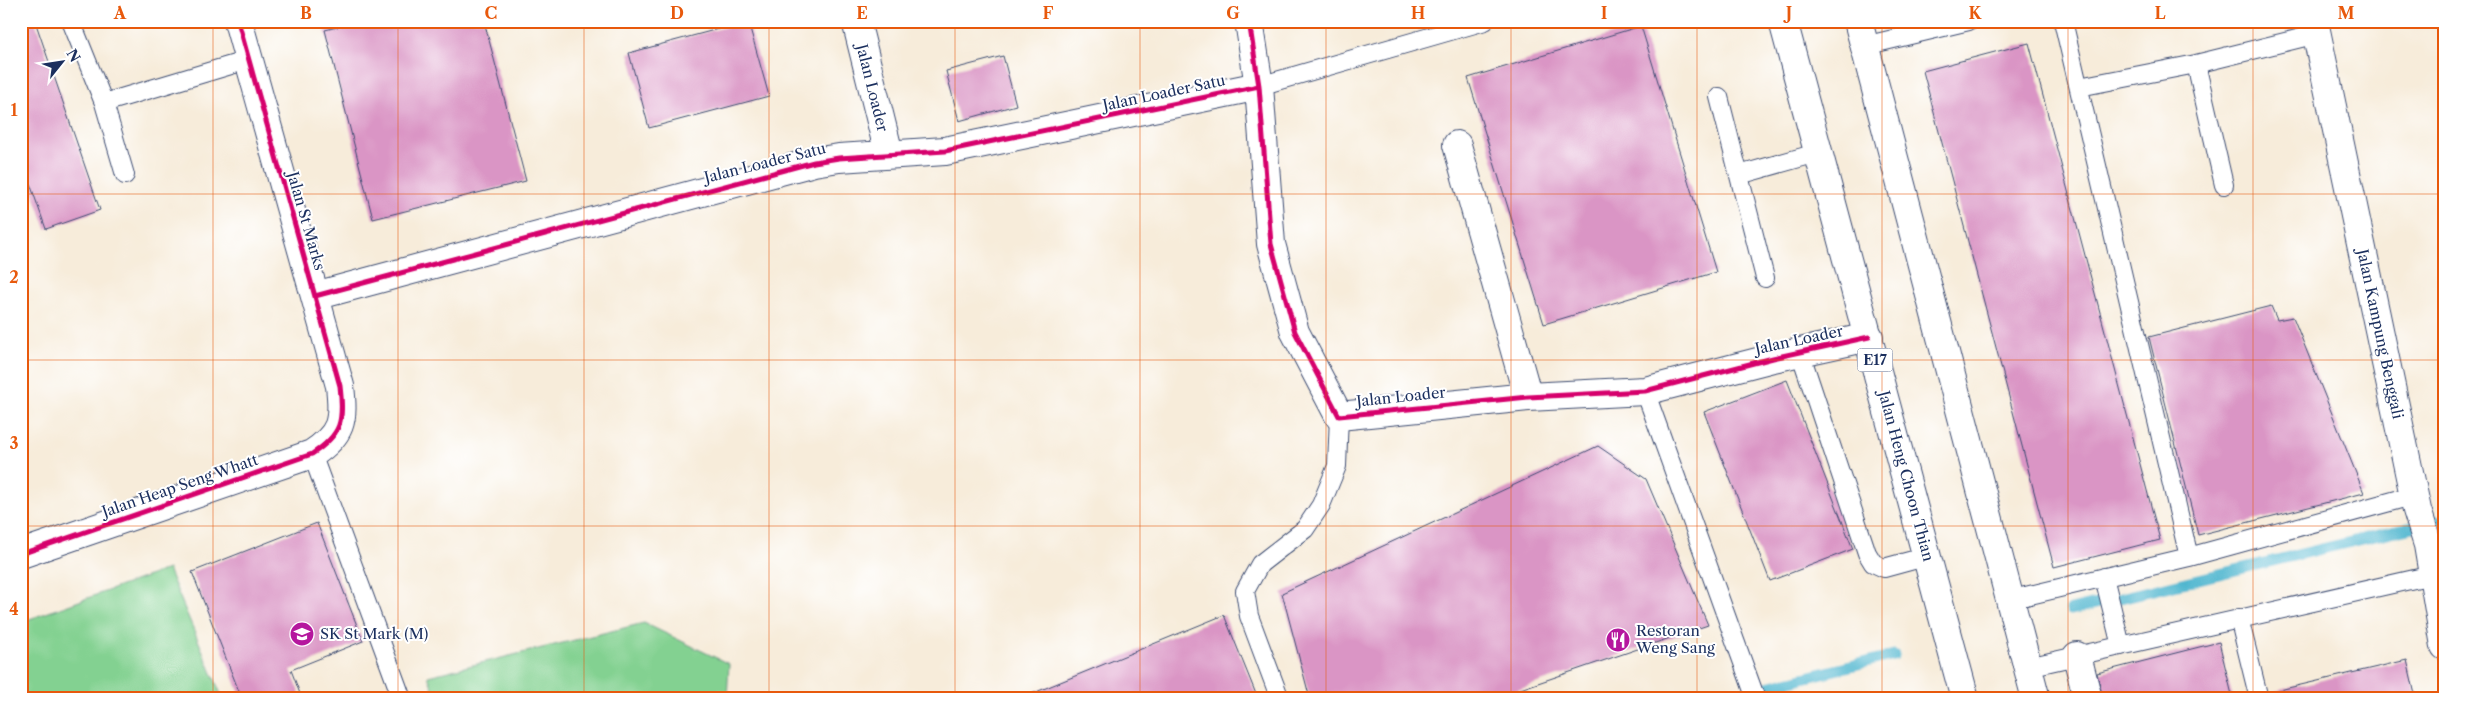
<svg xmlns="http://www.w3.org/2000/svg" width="2466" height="720" viewBox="0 0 2466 720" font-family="'Libre Caslon Text',serif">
<rect width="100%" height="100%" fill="#fff"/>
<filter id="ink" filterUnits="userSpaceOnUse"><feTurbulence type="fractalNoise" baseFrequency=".02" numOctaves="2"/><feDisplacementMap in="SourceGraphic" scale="10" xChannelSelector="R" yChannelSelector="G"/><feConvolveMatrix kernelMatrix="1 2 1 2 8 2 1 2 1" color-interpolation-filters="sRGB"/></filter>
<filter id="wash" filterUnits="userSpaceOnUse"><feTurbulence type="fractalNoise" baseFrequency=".0096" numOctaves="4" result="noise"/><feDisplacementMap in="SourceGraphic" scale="20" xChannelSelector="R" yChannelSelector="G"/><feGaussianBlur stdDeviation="1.12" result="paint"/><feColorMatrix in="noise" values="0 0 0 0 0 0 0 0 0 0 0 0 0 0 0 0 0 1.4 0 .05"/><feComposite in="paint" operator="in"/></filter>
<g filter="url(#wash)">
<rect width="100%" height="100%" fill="#f7ecda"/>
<!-- green -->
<path fill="#83d191" stroke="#4f8078" d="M168 569 223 699H21V622Z
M644 623 729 664 727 699H437L428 676Z"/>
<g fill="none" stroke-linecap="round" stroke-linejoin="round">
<!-- stream -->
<path stroke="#50b6cf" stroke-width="11" d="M2071 610 2445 519
M1720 699 1894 655"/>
</g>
<g id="blocks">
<!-- building -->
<path fill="#da95c5" d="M21 21H35L100 210 46 229 21 158Z
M361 21H484L526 181 373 219 325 30Z
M748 21 769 96 649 128 629 53Z
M1641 26 1716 272 1544 324 1468 78Z
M2029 43 2160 540 2054 567 1923 71Z
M1003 56 1016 105 959 121 946 71Z
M2271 306 2277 320 2293 317 2364 493 2198 535 2149 337Z
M1787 380 1853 549 1770 581 1704 412Z
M1598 446 1646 479 1708 625 1491 699H1310L1282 593Z
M317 523 363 641 291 670 302 699H242L192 572Z
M1224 615 1258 699H1019Z
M2219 642 2233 699H2103L2097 673Z
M2407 660 2416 699H2273L2271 692Z"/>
</g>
</g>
<g filter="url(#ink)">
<use href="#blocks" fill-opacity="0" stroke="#3c4b71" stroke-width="1"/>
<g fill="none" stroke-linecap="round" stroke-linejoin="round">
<defs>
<path id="service" d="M71 21 104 103 125 175
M2063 21 2189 557
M1864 46 1969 21
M2196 64 2224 185
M1259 86 1485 21
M2079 87 2196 64 2317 34
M1719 97 1765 278
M104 103 248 60
M1739 175 1817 153
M1800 352 1867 553 1873 563 1884 568 1928 556
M1645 391 1756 699
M312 454 402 699
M2104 577 2121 646
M2009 600 2189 557 2415 495
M2239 618 2259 699
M2028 667 2432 575
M1280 699 1249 616 1245 591 1260 564 1305 529 1321 505 1337 466 1339 416"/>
<path id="minor" d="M856 21 889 154
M1249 21 1259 86 1271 244 1295 332 1339 416 1528 397 1645 391 1773 358 1869 337
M2314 21 2417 510 2428 545 2445 646
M1457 145 1528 397
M315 296 814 162 839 158 945 151 1259 86
M21 554 312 454C342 434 344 421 340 386L238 21
M2077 656 2088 699"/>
<path id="trunk" d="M1783 21 1965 699
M1858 21 2036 699"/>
</defs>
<!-- service casing -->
<use href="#service" stroke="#3c4b71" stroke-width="20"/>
<!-- minor casing -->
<use href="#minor" stroke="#3c4b71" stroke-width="30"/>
<!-- trunk casing -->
<use href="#trunk" stroke="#3c4b71" stroke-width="30"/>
<!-- service -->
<use href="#service" stroke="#fff" stroke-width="18"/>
<!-- minor -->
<use href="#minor" stroke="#fff" stroke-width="28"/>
<!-- trunk -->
<use href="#trunk" stroke="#fff" stroke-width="28"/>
<defs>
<path id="cycleway" d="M1249 21 1259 86 1271 244 1295 332 1339 416 1528 397 1645 391 1773 358 1869 337
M315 296 814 162 839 158 945 151 1259 86
M21 554 312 454C342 434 344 421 340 386L238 21"/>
</defs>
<!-- cycleway casing -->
<use href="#cycleway" stroke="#fff" stroke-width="8"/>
<!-- cycleway -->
<use href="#cycleway" stroke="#d6006c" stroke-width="5"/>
</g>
</g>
<!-- grid -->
<path fill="none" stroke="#e8590c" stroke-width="1" stroke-opacity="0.55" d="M213 21V699M398 21V699M584 21V699M769 21V699M955 21V699M1140 21V699M1326 21V699M1511 21V699M1697 21V699M1882 21V699M2068 21V699M2253 21V699M21 194H2445M21 360H2445M21 526H2445"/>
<!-- icons -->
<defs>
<symbol id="school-disc" viewBox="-11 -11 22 22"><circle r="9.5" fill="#b5179e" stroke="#fff"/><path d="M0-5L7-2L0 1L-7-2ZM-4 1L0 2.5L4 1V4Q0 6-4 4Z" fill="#fff"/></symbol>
<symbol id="restaurant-disc" viewBox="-11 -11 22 22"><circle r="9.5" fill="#b5179e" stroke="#fff"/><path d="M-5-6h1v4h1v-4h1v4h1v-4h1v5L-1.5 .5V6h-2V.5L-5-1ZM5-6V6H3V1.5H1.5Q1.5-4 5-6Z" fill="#fff"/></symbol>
</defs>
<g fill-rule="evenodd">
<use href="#school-disc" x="288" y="620" width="28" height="28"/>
<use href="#restaurant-disc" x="1604" y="626" width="28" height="28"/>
</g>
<g text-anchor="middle" stroke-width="4" stroke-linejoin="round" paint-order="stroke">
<!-- shield labels -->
<rect fill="#fff" stroke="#5f6d8e" stroke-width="1" x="1857.5" y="348.5" width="35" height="23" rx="4"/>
<g font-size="14" font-weight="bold" fill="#1b2f5e">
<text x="1875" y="365">E17</text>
</g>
<!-- street labels -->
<g font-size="15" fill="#1b2f5e" stroke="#fff">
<text transform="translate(872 88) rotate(76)" y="5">Jalan Loader</text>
<text transform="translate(1164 93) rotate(-12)" y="5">Jalan Loader Satu</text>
<text transform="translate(765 163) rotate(-14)" y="5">Jalan Loader Satu</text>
<text transform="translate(306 221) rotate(74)" y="5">Jalan St Marks</text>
<text transform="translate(2380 334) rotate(78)" y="5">Jalan Kampung Benggali</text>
<text transform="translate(1799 340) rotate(-12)" y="5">Jalan Loader</text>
<text transform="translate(1401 397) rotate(-6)" y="5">Jalan Loader</text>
<text transform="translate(1906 476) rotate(75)" y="5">Jalan Heng Choon Thian</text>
<text transform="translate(180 486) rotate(-19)" y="5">Jalan Heap Seng Whatt</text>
</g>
<!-- poi labels -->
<g font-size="15" fill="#1b2f5e" stroke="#fff" text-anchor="start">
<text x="1636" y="636">Restoran<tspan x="1636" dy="17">Weng Sang</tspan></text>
<text x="320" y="639">SK St Mark (M)</text>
</g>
</g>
<!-- margin -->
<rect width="2466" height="720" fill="none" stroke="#fff" stroke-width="55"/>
<!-- north arrow -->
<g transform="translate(62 62) rotate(60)" stroke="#ffffff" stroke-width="4" paint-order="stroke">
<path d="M0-4L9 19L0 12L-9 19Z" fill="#1b2f5e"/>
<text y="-8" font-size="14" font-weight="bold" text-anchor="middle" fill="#1b2f5e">N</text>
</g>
<rect x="28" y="28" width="2410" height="664" fill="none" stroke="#e8590c" stroke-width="2"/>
<g font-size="16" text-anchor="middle" font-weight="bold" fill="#e8590c">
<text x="120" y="19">A</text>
<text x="306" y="19">B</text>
<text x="491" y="19">C</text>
<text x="677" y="19">D</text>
<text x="862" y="19">E</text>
<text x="1048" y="19">F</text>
<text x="1233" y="19">G</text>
<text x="1418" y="19">H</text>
<text x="1604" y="19">I</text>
<text x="1789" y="19">J</text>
<text x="1975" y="19">K</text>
<text x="2160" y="19">L</text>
<text x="2346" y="19">M</text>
<text x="14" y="116">1</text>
<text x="14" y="283">2</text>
<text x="14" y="449">3</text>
<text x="14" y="615">4</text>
</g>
</svg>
